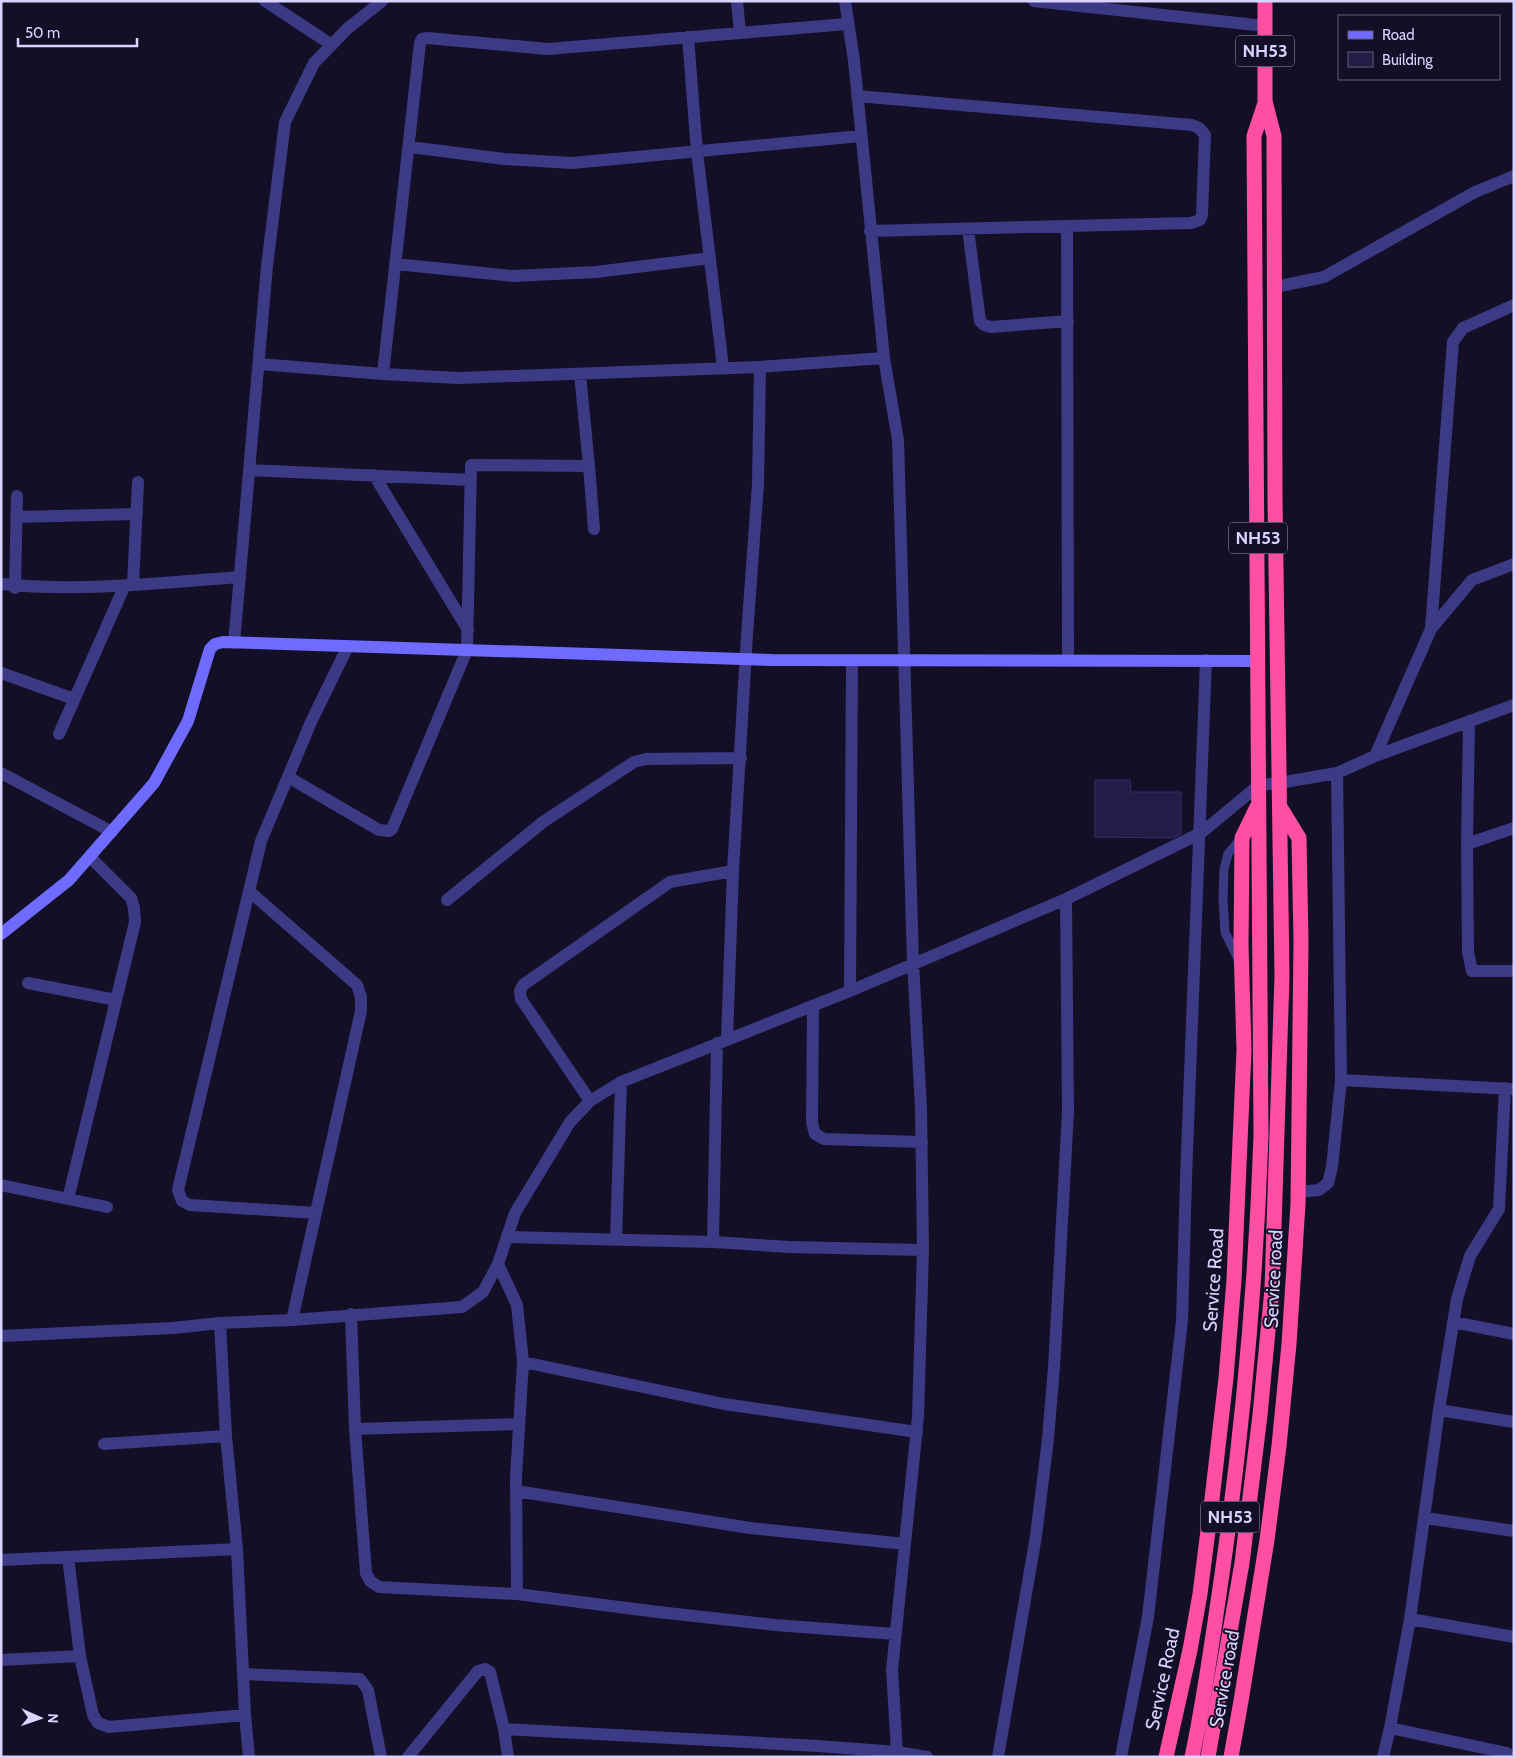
<svg xmlns="http://www.w3.org/2000/svg" width="1515" height="1758" viewBox="0 0 1515 1758" font-family="Cabin,sans-serif">
<rect width="100%" height="100%" fill="#130f26"/>
<!-- building -->
<path fill="#241b47" stroke="#3b2d73" d="M1095 780H1130L1131 792H1181V834L1173 838 1095 837Z"/>
<g fill="none" stroke-linecap="round" stroke-linejoin="round">
<!-- lane -->
<path stroke="#3d3a85" stroke-width="9" d="M1239 961 1225 932 1223 899 1224 869 1228 854 1241 838"/>
<!-- street -->
<path stroke="#3d3a85" stroke-width="12" d="M265 1 332 45
M737 1 740 33
M845 1 854 61 884 358 898 440 913 963 921 1108 923 1250 918 1417 892 1670 897 1752
M1034 1 1265 26
M688 37 697 152 723 367
M857 96 1192 125 1199 128 1205 135 1202 215 1200 220 1191 223 870 231
M410 147 504 159 572 163 861 136
M1067 226 1068 660
M968 229 980 321 984 325 991 327 1068 321
M396 264 513 276 596 272 710 258
M1275 287 1324 277 1475 192 1514 176
M259 364 383 374 458 378 760 367 884 358
M383 374 420 43 422 39 427 38 548 49 847 24
M580 374 589 466 594 529
M249 470 471 480
M374 475 468 630
M16 517 137 514
M1 584C80 592 160 583 239 577
M133 585 138 482
M15 588 17 496
M1431 629 1472 580 1514 564
M234 643 267 266 285 122 314 63 347 29 382 1
M1 673 74 699
M59 734 125 585
M1375 756 1431 629 1453 342 1463 328 1514 305
M1 773 112 832
M288 777 379 830 389 831 392 829 467 650 471 465 589 466
M1514 828 1467 844 1468 952 1472 971H1514
M1467 844 1469 721
M249 891 357 985 361 997V1011L292 1320
M447 900 543 822 634 762 646 759 741 758
M28 983 116 1000
M850 991 852 660
M813 1006 812 1123 815 1134 824 1139 922 1142
M727 1039 733 871 747 635 758 484 760 367
M1341 1080 1513 1089
M590 1101 521 999 520 991 523 985 670 882 733 871
M1 1185 107 1207
M1298 1192 1319 1190 1328 1183 1332 1167 1341 1080 1337 773
M68 1199 135 922 134 908 131 898 90 857
M316 1213 190 1205 182 1201 178 1190 261 841 311 722 348 646
M507 1237 713 1242 789 1247 923 1250
M616 1240 621 1082
M713 1242 717 1043
M498 1264 517 1305 523 1362 516 1477 517 1594
M351 1314 355 1429 366 1573 370 1581 379 1587 517 1594 658 1612 775 1625 895 1634
M1453 1322 1514 1334
M220 1323 226 1436 237 1549 245 1715 249 1757
M1 1336 173 1328 220 1323 292 1320 462 1307 483 1292 498 1264 515 1213 570 1122 590 1101 621 1082 850 991 1066 899 1201 833 1259 785 1279 783 1337 773 1375 756 1514 705
M523 1362 724 1404 917 1432
M1439 1410 1514 1422
M355 1429 519 1424
M104 1444 226 1436
M516 1491 750 1528 905 1544
M1425 1518 1514 1531
M68 1557 80 1656
M1 1560 237 1549
M1410 1619 1514 1637
M1 1660 80 1656 93 1715 98 1723 109 1727 245 1715
M243 1674 360 1679 368 1690 381 1757
M1390 1728 1507 1753
M504 1729 508 1757
M408 1757 478 1671 485 1669 490 1672 504 1729 818 1746 897 1752 927 1757
M998 1757 1036 1536 1048 1439 1054 1368 1068 1112 1066 899
M1121 1757 1148 1617 1182 1321 1186 1178 1206 660
M1383 1757 1390 1728 1410 1619 1439 1410 1457 1299 1470 1256 1499 1209 1505 1088"/>
<!-- secondary -->
<path stroke="#6f6bff" stroke-width="12" d="M1 934 69 880 154 783 188 721 210 649 215 644 223 642 772 660 1258 661"/>
<!-- highway -->
<path stroke="#ff4fa3" stroke-width="15" d="M1166 1757 1190 1650 1200 1594 1212 1499 1226 1378 1234 1280 1244 1050 1241 945 1242 838 1257 807
M1192 1757C1205 1696 1213 1635 1222 1574 1243 1428 1256 1283 1261 1136L1254 136 1265 103
M1208 1757 1242 1563 1260 1415 1272 1289 1282 976 1275 500 1274 136 1265 101V1
M1231 1757 1241 1701 1267 1540 1279 1446 1289 1344 1298 1204 1301 942 1299 838 1280 807"/>
</g>
<g text-anchor="middle" stroke-width="4" stroke-linejoin="round" paint-order="stroke">
<!-- shield labels -->
<g fill="#130f26" stroke="#9e99be" stroke-width="1">
<rect x="1236" y="35.5" width="58" height="31" rx="4"/>
<rect x="1229" y="522.5" width="58" height="31" rx="4"/>
<rect x="1201" y="1501.5" width="58" height="31" rx="4"/>
</g>
<g font-size="18" font-weight="bold" fill="#d9d4ff">
<text x="1265" y="57">NH53</text>
<text x="1258" y="544">NH53</text>
<text x="1230" y="1523">NH53</text>
</g>
<!-- street labels -->
<g font-size="19" fill="#d9d4ff" stroke="#130f26">
<text transform="translate(1273 1279) rotate(-87)" y="7">Service road</text>
<text transform="translate(1213 1280) rotate(-86)" y="7">Service Road</text>
<text transform="translate(1162 1679) rotate(-78)" y="7">Service Road</text>
<text transform="translate(1224 1679) rotate(-80)" y="7">Service road</text>
</g>
</g>
<!-- border -->
<rect width="1515" height="1758" fill="none" stroke="#d9d4ff" stroke-width="5"/>
<!-- legend -->
<rect x="1338" y="15" width="162" height="65" fill="#130f26" stroke="#625e7d"/>
<rect x="1348" y="31" width="25" height="8" fill="#6f6bff" stroke="#625e7d"/>
<text x="1382" y="40" font-size="15" fill="#d9d4ff">Road</text>
<rect x="1348" y="52" width="25" height="15" fill="#241b47" stroke="#625e7d"/>
<text x="1382" y="65" font-size="15" fill="#d9d4ff">Building</text>
<!-- north arrow -->
<g transform="translate(40 1718) rotate(92)" stroke="#130f26" stroke-width="4" paint-order="stroke">
<path d="M0-4L9 19L0 12L-9 19Z" fill="#d9d4ff"/>
<text y="-8" font-size="14" font-weight="bold" text-anchor="middle" fill="#d9d4ff">N</text>
</g>
<!-- scale -->
<path d="M18 38v8h119v-8" fill="none" stroke="#d9d4ff" stroke-width="2.5"/>
<text x="25" y="38" font-size="15" fill="#d9d4ff" stroke="#130f26" stroke-width="4" paint-order="stroke">50 m</text>
</svg>
